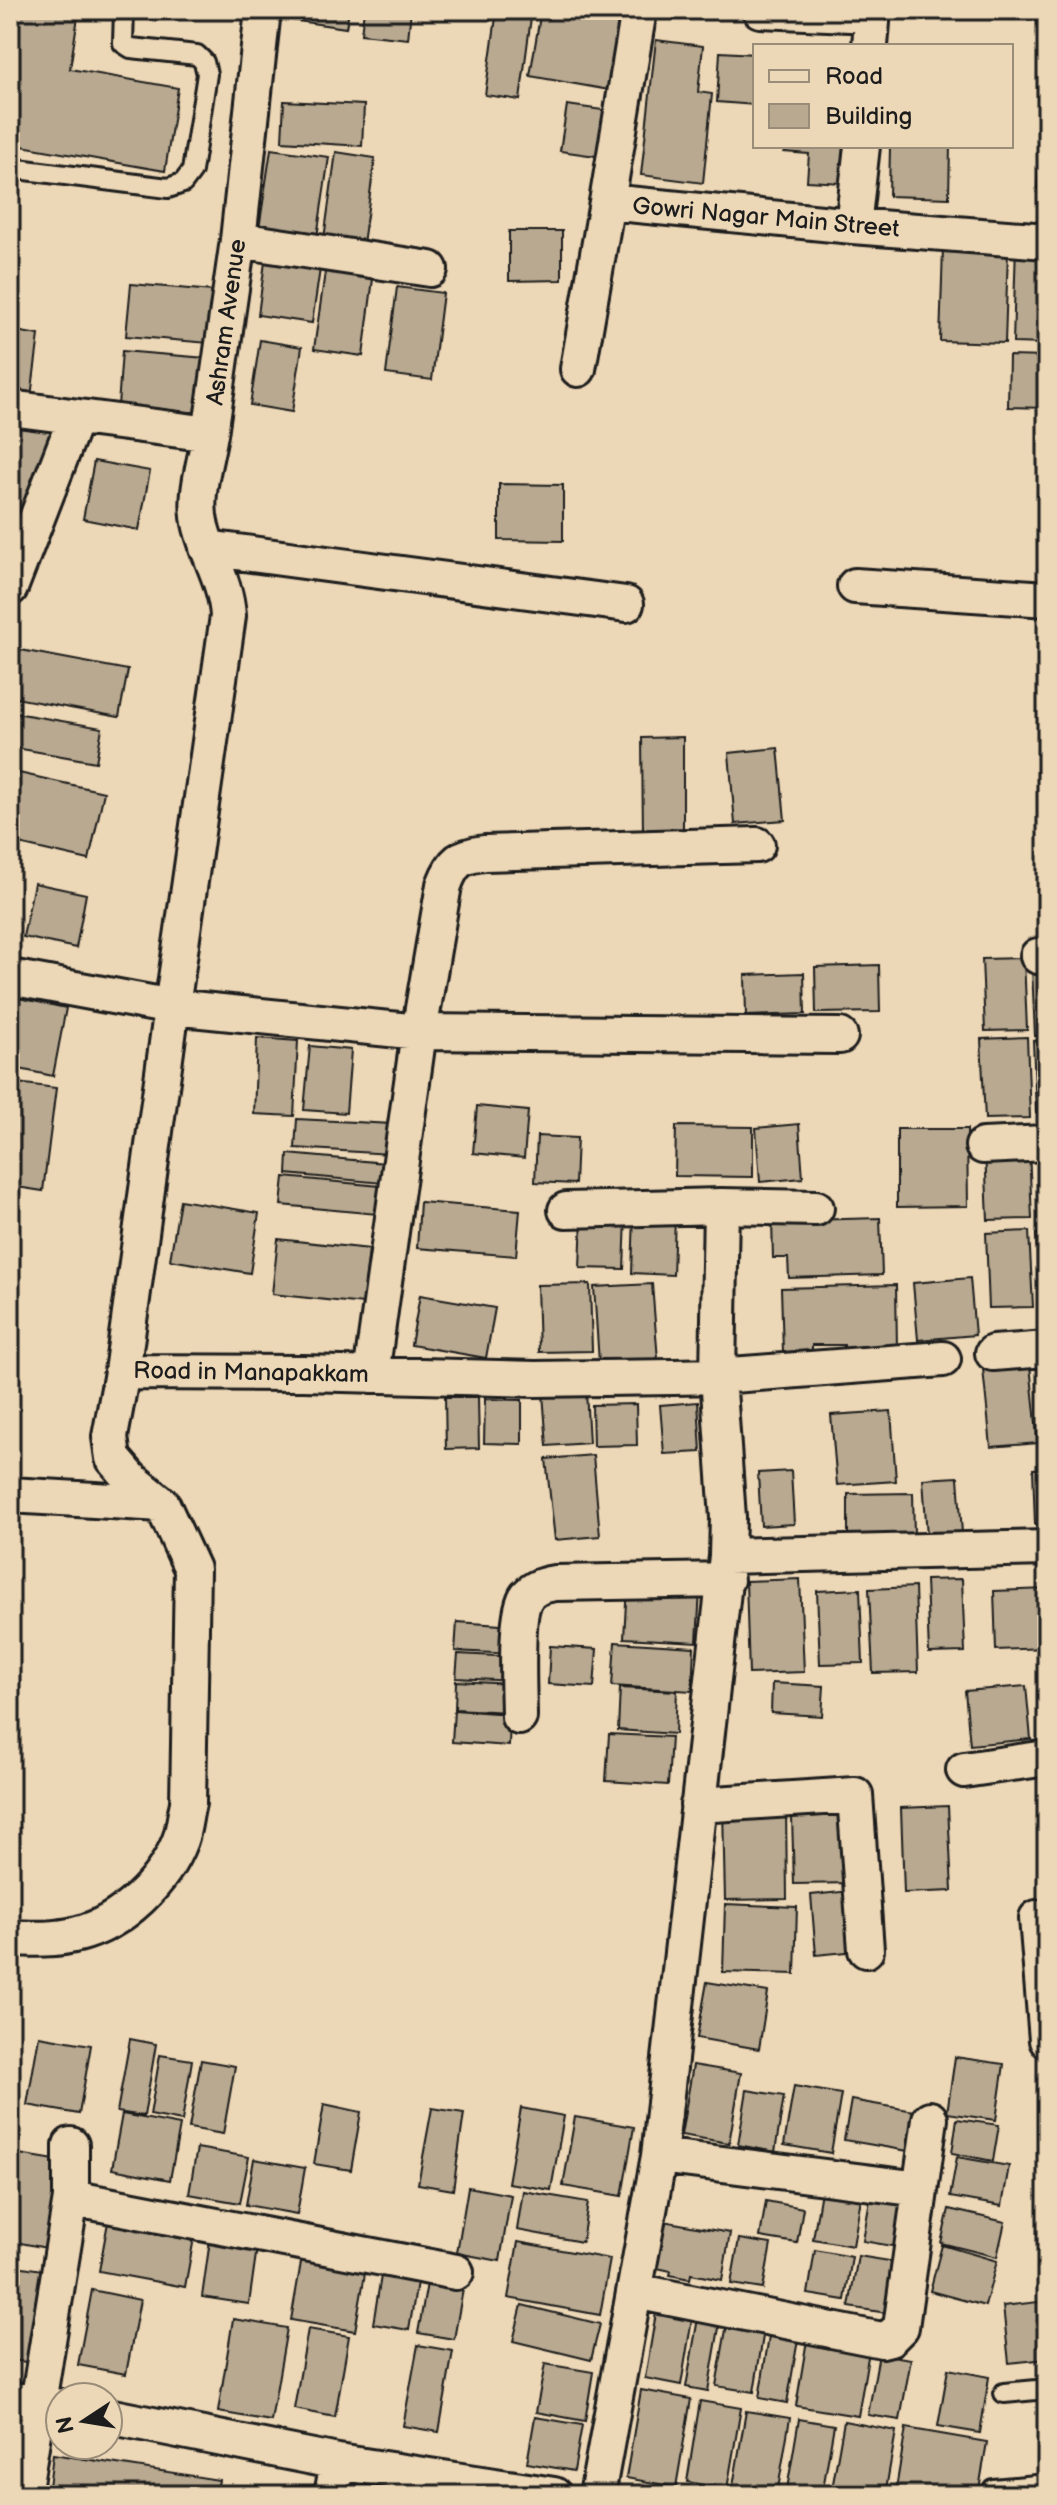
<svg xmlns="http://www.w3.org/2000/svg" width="1057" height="2505" viewBox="0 0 1057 2505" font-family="'Balsamiq Sans',sans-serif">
<rect width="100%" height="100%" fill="#ecd7b6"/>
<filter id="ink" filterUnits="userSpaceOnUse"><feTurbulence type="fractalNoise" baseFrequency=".0125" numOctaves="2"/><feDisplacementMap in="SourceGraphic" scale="16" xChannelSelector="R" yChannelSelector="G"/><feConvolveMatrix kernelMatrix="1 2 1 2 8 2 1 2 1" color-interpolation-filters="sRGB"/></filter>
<g filter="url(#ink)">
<!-- building -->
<path fill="#b8a990" stroke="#1c1c1c" stroke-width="2" d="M10 10H79L70 69 178 88 165 171 10 144Z
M291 10H349L346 28 290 20Z
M364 10H411L408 39 361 34Z
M497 10H532L520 100 485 95Z
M541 10H629L615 91 530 76Z
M656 40 703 46 698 92 712 94 703 183 641 175Z
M720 52 755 54V105L717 102Z
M284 101 364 105 362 146 282 141Z
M567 105 617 112 610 158 560 151Z
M1044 106 1047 107V190L1037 189Z
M785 146H847L844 183 807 181 809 154 784 152Z
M890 146H950L949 198 889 196Z
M271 149 329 157 317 237 259 229Z
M336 152 375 158 362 251 323 246Z
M509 231H562V280L509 281Z
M1016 245 1047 247V344L1013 343Z
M943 248 1008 251 1005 343 940 341Z
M266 254 321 262 312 323 258 315Z
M326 265 374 271 363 356 314 349Z
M131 284 213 291 209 343 126 336Z
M397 287 443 293 432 380 386 374Z
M10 330 39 335 31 397 10 394Z
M260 340 302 347 292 412 250 405Z
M122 351 206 358 202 413 118 406Z
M1009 356 1047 357V408L1008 407Z
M10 420 51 430 29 526 10 522Z
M94 461 150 471 139 530 83 519Z
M499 484 563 485V541L499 540Z
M10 648 128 670 119 717 10 697Z
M10 712 102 728 96 762 10 747Z
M683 737V834H643L642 738Z
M778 748 785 820 735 824 729 753Z
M10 771 104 792 89 860 10 842Z
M34 883 86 894 76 948 23 937Z
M1024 958 1027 1030 985 1031 982 959Z
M879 965 880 1012 816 1013 815 967Z
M1047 967V1036H1035L1032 968Z
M804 973 805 1014 746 1016 745 975Z
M19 998 66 1008 53 1076 10 1067V1040Z
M1027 1037 1030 1118 985 1119 981 1039Z
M257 1038 298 1041 294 1116 254 1114Z
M1047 1040V1113H1036L1033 1041Z
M310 1046 351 1050 346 1113 304 1110Z
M10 1082 56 1088 43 1191 10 1186Z
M477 1106 528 1111 524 1158 473 1153Z
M297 1119 392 1124 390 1154 295 1148Z
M799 1124 803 1178 760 1182 756 1128Z
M676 1126 753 1127V1177L675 1176Z
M897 1129H967L968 1206 897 1207Z
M537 1136 577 1138 575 1184 535 1182Z
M1029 1149 1032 1219 988 1220 985 1151Z
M1037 1152H1047V1222L1040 1223Z
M288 1154 385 1163 383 1183 287 1174Z
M284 1177 380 1186 377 1214 281 1205Z
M180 1200 259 1213 250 1273 170 1260Z
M420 1202 520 1210 516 1256 417 1248Z
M634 1215 675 1216 673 1275 632 1273Z
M582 1216 626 1217 624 1269 580 1268Z
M880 1218 882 1275 789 1278 788 1258H773L772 1221Z
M1029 1231 1033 1307 989 1308 986 1233Z
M1047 1233V1309H1040L1036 1234Z
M278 1239 369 1249 363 1304 272 1294Z
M970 1278 975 1335 918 1340 913 1283Z
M590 1284 592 1351 539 1352 537 1285Z
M652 1284 658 1360 599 1363 594 1287Z
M896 1285 897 1348 844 1350V1345H812V1351L783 1352 781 1288Z
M420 1295 495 1308 486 1358 411 1345Z
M1030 1365 1038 1443 991 1447 983 1369Z
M1047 1365V1432H1046L1040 1366Z
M586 1391 589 1443 547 1446 543 1393Z
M445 1397H478L479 1448 446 1449Z
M485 1399 522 1400V1444L484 1443Z
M698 1402 701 1452 664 1454 660 1405Z
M636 1404 637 1445 593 1446 592 1405Z
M891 1411 896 1481 837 1485 831 1415Z
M593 1455 600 1536 555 1540 546 1459Z
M1047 1468V1524H1035L1033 1469Z
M791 1471 794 1524 761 1526 758 1473Z
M958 1477 962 1533 927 1536 923 1479Z
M913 1493 914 1535 848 1536V1494Z
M800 1579 804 1672 749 1674 746 1581Z
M962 1579 965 1652 929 1653 926 1580Z
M627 1585 700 1589 697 1642 624 1638Z
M915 1587 918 1672 873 1673 869 1589Z
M860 1589 863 1663 820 1664 817 1591Z
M1047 1589V1648L996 1650 994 1591Z
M457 1622 515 1626 513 1654 455 1651Z
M615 1642 694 1647 692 1691 612 1686Z
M550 1646 597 1649 594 1687 548 1684Z
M458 1654 515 1657 514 1681 456 1678Z
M456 1681 511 1684 509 1712 455 1709Z
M772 1683 824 1686 822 1716 771 1713Z
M1026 1686 1031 1739 970 1745 965 1691Z
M620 1688 677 1691 675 1734 618 1730Z
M454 1710 510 1714 509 1746 452 1742Z
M609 1734 671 1737 668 1785 606 1781Z
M786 1806 787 1899 725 1900 723 1808Z
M948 1806 952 1891 904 1893 901 1808Z
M852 1815 854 1883 794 1884 792 1817Z
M851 1891 857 1951 816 1955 811 1895Z
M725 1904 797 1907 795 1974 723 1972Z
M707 1982 768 1992 759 2049 697 2038Z
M39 2036 91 2045 79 2114 27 2105Z
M130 2039 156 2044 144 2116 117 2112Z
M160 2055 192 2060 182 2121 150 2115Z
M955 2057 1004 2064 996 2120 947 2113Z
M201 2060 235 2066 223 2134 189 2128Z
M693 2065 741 2073 729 2143 681 2135Z
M794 2086 841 2094 831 2153 784 2145Z
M747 2090 784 2096 775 2152 738 2145Z
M851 2100 926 2113 920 2153 844 2140Z
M324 2104 361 2112 351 2170 314 2164Z
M432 2108 464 2113 453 2190 418 2184Z
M521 2108 564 2116 551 2190 508 2183Z
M122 2114 180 2125 170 2180 112 2169Z
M575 2117 634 2127 622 2196 563 2186Z
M957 2119 999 2125 993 2161 952 2153Z
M197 2148 249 2157 240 2203 189 2194Z
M19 2154 67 2162 52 2249 10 2241V2206Z
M957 2157 1009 2166 1002 2206 950 2197Z
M254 2159 305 2168 297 2214 246 2205Z
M822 2185 862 2192 853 2246 813 2239Z
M468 2187 511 2195 500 2261 457 2253Z
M523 2191 588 2202 582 2242 517 2230Z
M871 2194 906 2200 898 2247 863 2241Z
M766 2201 803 2208 797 2243 760 2237Z
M949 2209 1005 2222 997 2257 941 2243Z
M663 2221 730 2233 722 2280 691 2274 690 2279 670 2275 671 2271 657 2268Z
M108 2222 194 2238 185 2287 99 2271Z
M211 2233 258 2240 249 2304 202 2297Z
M739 2239 771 2244 763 2289 731 2284Z
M518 2242 610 2259 600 2315 508 2298Z
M942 2245 997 2261 985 2306 930 2291Z
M815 2250 852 2257 845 2300 808 2294Z
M303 2251 367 2262 355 2331 291 2320Z
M858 2256 896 2262 887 2313 849 2307Z
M383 2264 419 2271 409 2330 373 2324Z
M10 2265 49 2271 35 2363 10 2360Z
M428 2278 464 2284 454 2339 418 2333Z
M92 2290 140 2300 126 2374 78 2365Z
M1047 2301V2359L1009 2363 1003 2306Z
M522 2305 600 2324 591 2360 513 2341Z
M656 2313 692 2319 681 2385 645 2378Z
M698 2318 720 2322 708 2391 686 2387Z
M233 2319 287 2328 271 2421 218 2412Z
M727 2324 764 2330 754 2392 716 2386Z
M771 2324 800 2328 787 2403 759 2398Z
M308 2329 349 2336 335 2417 294 2409Z
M808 2334 870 2345 858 2416 796 2406Z
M418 2345 453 2351 439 2432 403 2426Z
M879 2354 911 2359 900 2420 868 2415Z
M545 2364 593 2372 585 2421 536 2412Z
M948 2369 989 2377 980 2433 938 2426Z
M641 2390 691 2399 676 2487 626 2478Z
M700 2401 741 2408 727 2489 687 2482Z
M746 2411 790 2418 777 2495 732 2492Z
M535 2417 582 2425 574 2471 527 2463Z
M799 2419 834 2425 822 2495H786Z
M844 2421 896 2431 885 2495H831Z
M906 2428 987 2442 978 2495H895Z
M53 2454 219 2480 216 2495H48Z"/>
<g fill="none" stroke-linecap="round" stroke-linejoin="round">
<defs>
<path id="service" d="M10 168 168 188 183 183 192 171 207 74 204 62 197 55 131 48 123 43 124 10
M1004 2393 1047 2389
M993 2489 1047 2484"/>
<path id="minor" d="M760 10 873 15
M870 46 873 10
M607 202 639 10
M853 226 862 146
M238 240 430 269
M578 369 607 202 853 226 1047 241
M10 408 210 434 238 240 263 10
M210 434C205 464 193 497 201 527 209 558 226 583 228 616L172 1007 419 1032 840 1036
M207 548 626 604
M855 586 1047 599
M10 588 76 417
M1038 956H1047
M10 977 172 1007 122 1372 303 1373 535 1379 673 1377 718 1376 943 1359
M983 1146 1047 1143
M721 1206 718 1376 728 1518 727 1556
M566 1210 721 1206 816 1208
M993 1353 1047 1349
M371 1375 419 1032 444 885C453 861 460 856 485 853L757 845
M10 1495 162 1504
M519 1717C519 1692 514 1613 527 1596 535 1587 543 1585 555 1583L726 1580
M964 1770 1047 1758
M698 1805 855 1795 866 1950
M1037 1918 1047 2040
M10 1938C32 1939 57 1940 78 1934 122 1923 164 1882 180 1840 184 1829 185 1815 188 1803L192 1569 162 1504 131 1479 113 1458 110 1437 122 1372
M659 2156 920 2189
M71 2198 456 2272
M635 2291 882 2340 890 2338 901 2327 930 2119
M10 2400 38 2403 71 2198V2145
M108 2416 338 2462 554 2495
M23 2495 38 2403 60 2407
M332 2495 338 2462
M597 2495 659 2156 727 1556 1047 1548"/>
</defs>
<!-- service casing -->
<use href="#service" stroke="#1c1c1c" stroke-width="24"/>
<!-- minor casing -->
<use href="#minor" stroke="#1c1c1c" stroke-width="40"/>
<!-- service -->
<use href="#service" stroke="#ecd7b6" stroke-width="18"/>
<!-- minor -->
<use href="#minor" stroke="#ecd7b6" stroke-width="34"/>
</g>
</g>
<g text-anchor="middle" stroke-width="6" stroke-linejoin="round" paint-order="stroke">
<!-- street labels -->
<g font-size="24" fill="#1c1c1c" stroke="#ecd7b6">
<text transform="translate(766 217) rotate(5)" y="8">Gowri Nagar Main Street</text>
<text transform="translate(226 322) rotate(-82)" y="8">Ashram Avenue</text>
<text transform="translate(251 1372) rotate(1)" y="8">Road in Manapakkam</text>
</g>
</g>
<!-- margin -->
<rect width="1057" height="2505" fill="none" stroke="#ecd7b6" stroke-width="40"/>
<rect x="20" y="20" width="1017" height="2465" fill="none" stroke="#1c1c1c" stroke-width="3" filter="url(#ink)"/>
<!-- legend -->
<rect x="753" y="44" width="260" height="104" fill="#ecd7b6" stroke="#998c78" stroke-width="2"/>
<rect x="769" y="70" width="40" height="12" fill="#ecd7b6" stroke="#998c78" stroke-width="2"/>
<text x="825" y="84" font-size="24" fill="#1c1c1c">Road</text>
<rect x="769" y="104" width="40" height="24" fill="#b8a990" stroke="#998c78" stroke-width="2"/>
<text x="825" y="124" font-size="24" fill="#1c1c1c">Building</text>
<!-- north arrow -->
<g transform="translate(84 2421) rotate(258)"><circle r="38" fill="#ecd7b6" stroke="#998c78" stroke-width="2"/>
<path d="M0-6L14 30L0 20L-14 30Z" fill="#1c1c1c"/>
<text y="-12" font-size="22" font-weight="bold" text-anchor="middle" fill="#1c1c1c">N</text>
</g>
</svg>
